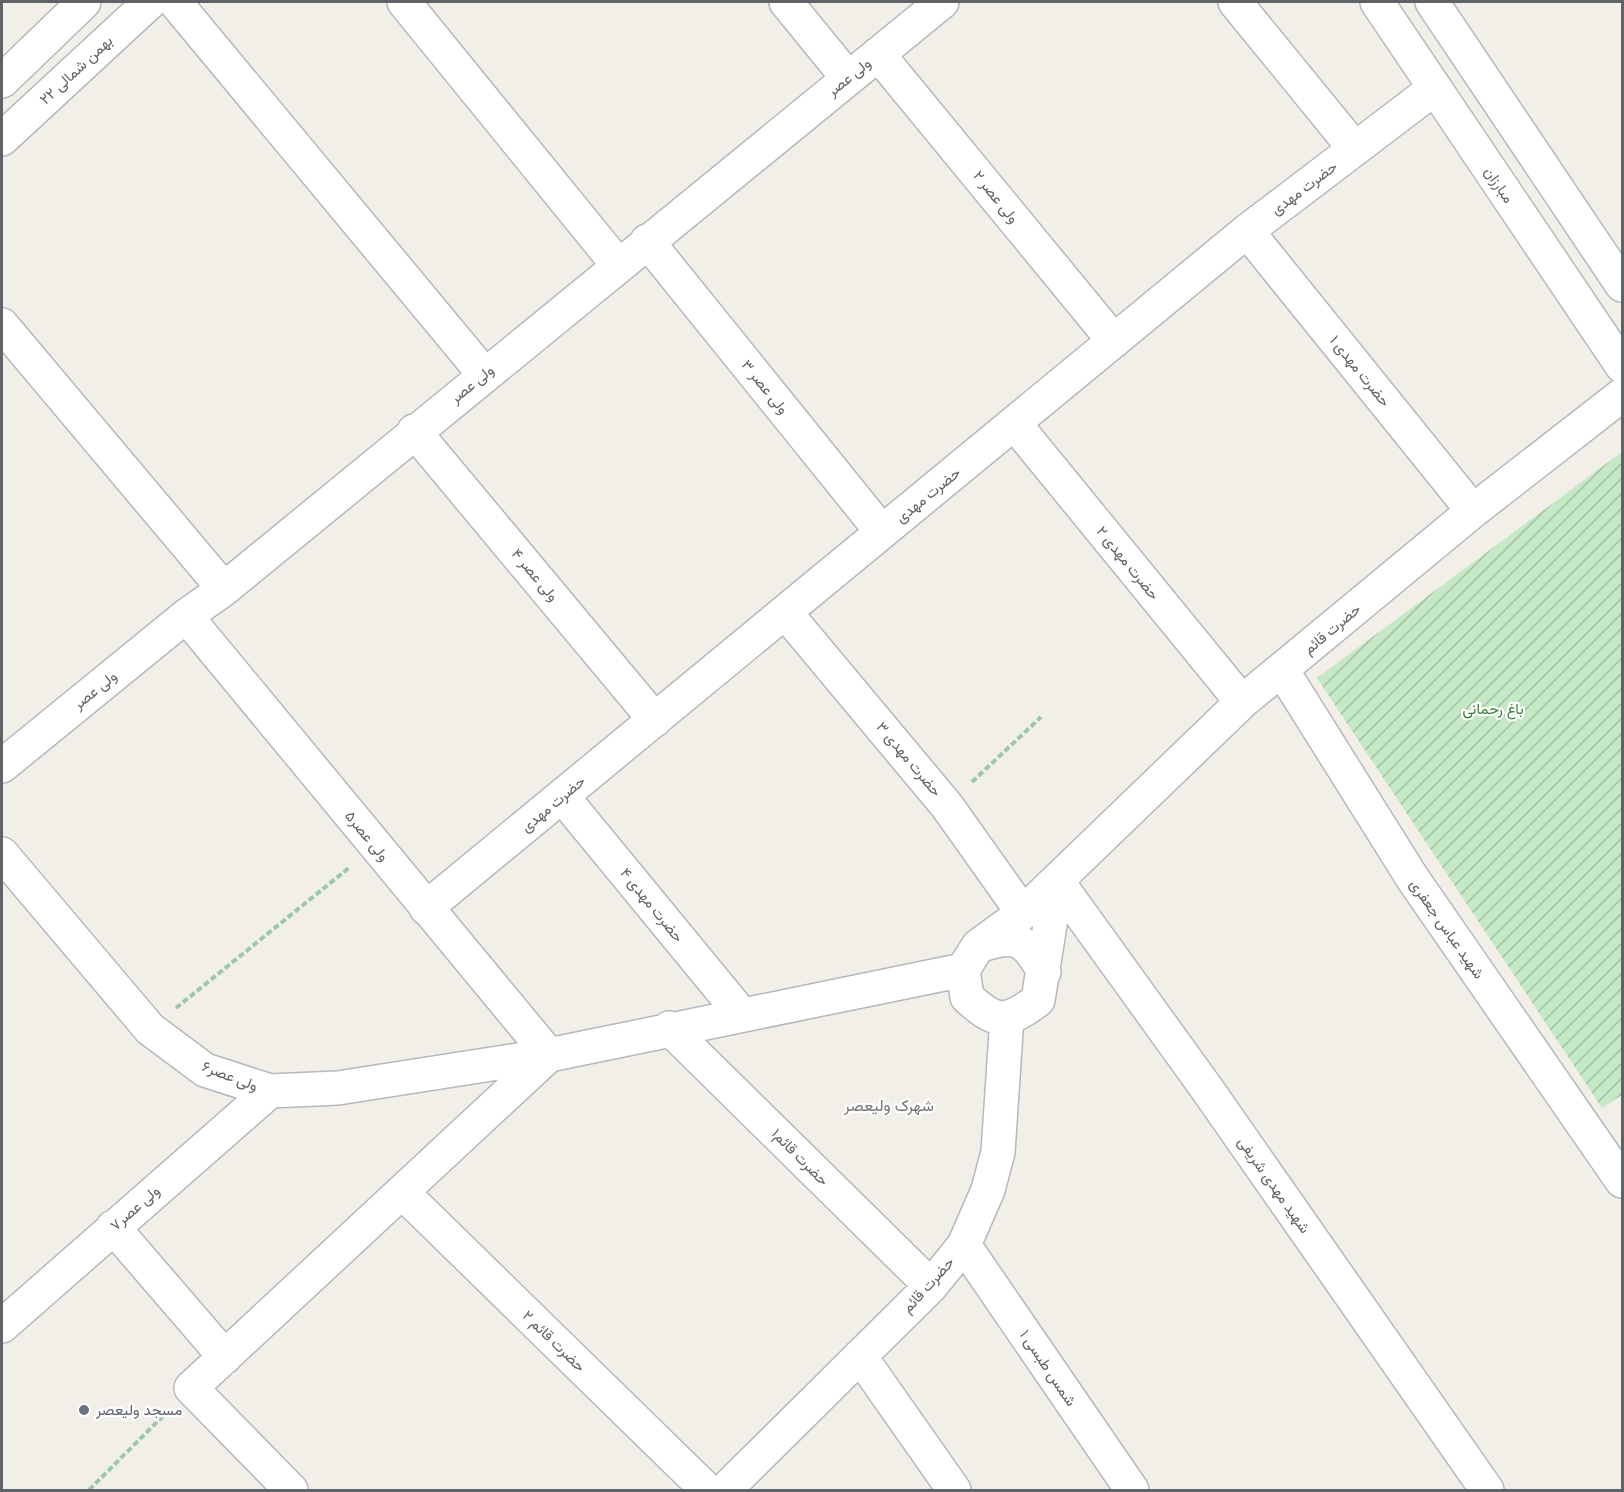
<svg xmlns="http://www.w3.org/2000/svg" width="1624" height="1492" viewBox="0 0 1624 1492" font-family="Figtree,Vazirmatn,sans-serif">
<defs>
<pattern id="garden-furrows" width="10" height="10" patternUnits="userSpaceOnUse" patternTransform="scale(1.5)"><rect width="10" height="10" fill="#c5e8c5"/><path d="M-1 1l2-2M0 10L10 0M9 11l2-2" fill="none" stroke="#a3c0a4"/></pattern>
</defs>
<rect width="100%" height="100%" fill="#f1efe8"/>
<!-- garden -->
<path fill="url(#garden-furrows)" d="M1622 452V1095L1602 1108 1317 678Z"/>
<g fill="none" stroke-linecap="round" stroke-linejoin="round">
<defs>
<path id="minor" d="M175 2 484 374
M404 2 618 265
M786 2 848 78
M1235 2 1355 149
M878 54 1114 341
M1247 231 1473 511
M647 241 882 532
M2 325 224 589
M1014 423 1242 702
M414 431 655 720
M785 612 947 806 1023 913
M186 616 549 1055
M1282 670 1413 879 1622 1181
M2 766 186 616 224 589 942 2
M562 796 742 1015
M2 854 150 1029 205 1070 270 1091 338 1088 549 1055 963 970
M1057 881 1207 1089 1487 1490
M426 908 1247 231 1435 88
M978 946 1023 913 1242 702 1473 511 1622 395
M1044 972C1025 938 1016 933 978 946L963 970 967 997C996 1024 1006 1024 1038 1000L1057 881
M669 1028 931 1286
M402 1192 707 1490
M113 1227 225 1357
M964 1245 1132 1490
M2 1326 270 1091
M860 1356 954 1490
M291 1490 191 1388 549 1055
M725 1490 931 1286 964 1245 988 1190 998 1152 1007 1017"/>
<path id="tertiary" d="M1377 2 1622 366
M1432 2 1622 285
M2 81 84 2
M2 139 150 2"/>
</defs>
<!-- minor casing -->
<use href="#minor" stroke="#b5b8bc" stroke-width="36"/>
<!-- tertiary casing -->
<use href="#tertiary" stroke="#b5b8bc" stroke-width="36"/>
<!-- path -->
<path stroke="#9cc7a9" stroke-width="4" stroke-dasharray="6 3" stroke-linecap="butt" d="M972 782 1041 717
M176 1008 350 867
M89 1490 167 1412"/>
<!-- minor -->
<use href="#minor" stroke="#fff" stroke-width="33"/>
<!-- tertiary -->
<use href="#tertiary" stroke="#fff" stroke-width="33"/>
</g>
<!-- markers -->
<circle fill="#6b7280" stroke="#fff" stroke-width="2" cx="84" cy="1410" r="6"/>
<g text-anchor="middle" stroke-width="4.5" stroke-linejoin="round" paint-order="stroke">
<!-- street labels -->
<g font-size="15" fill="#5f6368" stroke="#fff">
<text transform="translate(76 70) rotate(-43)" y="5">۲۲ بهمن شمالی</text>
<text transform="translate(849 77) rotate(-39)" y="5">ولی عصر</text>
<text transform="translate(1499 185) rotate(56)" y="5">مبارزان</text>
<text transform="translate(1304 188) rotate(-37)" y="5">حضرت مهدی</text>
<text transform="translate(996 197) rotate(51)" y="5">ولی عصر ۲</text>
<text transform="translate(1360 371) rotate(51)" y="5">حضرت مهدی ۱</text>
<text transform="translate(472 384) rotate(-39)" y="5">ولی عصر</text>
<text transform="translate(765 387) rotate(51)" y="5">ولی عصر ۳</text>
<text transform="translate(928 495) rotate(-39)" y="5">حضرت مهدی</text>
<text transform="translate(1128 563) rotate(51)" y="5">حضرت مهدی ۲</text>
<text transform="translate(535 575) rotate(50)" y="5">ولی عصر ۴</text>
<text transform="translate(1332 629) rotate(-40)" y="5">حضرت قائم</text>
<text transform="translate(95 690) rotate(-39)" y="5">ولی عصر</text>
<text transform="translate(909 759) rotate(50)" y="5">حضرت مهدی ۳</text>
<text transform="translate(553 804) rotate(-40)" y="5">حضرت مهدی</text>
<text transform="translate(367 836) rotate(51)" y="5">ولی عصر۵</text>
<text transform="translate(652 905) rotate(51)" y="5">حضرت مهدی ۴</text>
<text transform="translate(1447 929) rotate(55)" y="5">شهید عباس جعفری</text>
<text transform="translate(230 1076) rotate(21)" y="5">ولی عصر۶</text>
<text transform="translate(800 1157) rotate(45)" y="5">حضرت قائم۱</text>
<text transform="translate(1274 1185) rotate(55)" y="5">شهید مهدی شریفی</text>
<text transform="translate(135 1208) rotate(-41)" y="5">ولی عصر۷</text>
<text transform="translate(928 1285) rotate(-48)" y="5">حضرت قائم</text>
<text transform="translate(554 1341) rotate(44)" y="5">حضرت قائم ۲</text>
<text transform="translate(1048 1368) rotate(56)" y="5">شمس طبسی ۱</text>
</g>
<!-- park labels -->
<g font-size="15" fill="#348238" stroke="#fff">
<text x="1493" y="714">باغ رحمانی</text>
</g>
<!-- worship labels -->
<g font-size="15" fill="#5b616d" stroke="#fff" text-anchor="start">
<text x="96" y="1415">مسجد ولیعصر</text>
</g>
<!-- neighbourhood labels -->
<g font-size="16" fill="#70757a" stroke="#fff">
<text x="889" y="1111">شهرک ولیعصر</text>
</g>
</g>
<!-- border -->
<rect width="1624" height="1492" fill="none" stroke="#5f6368" stroke-width="6"/>
</svg>
